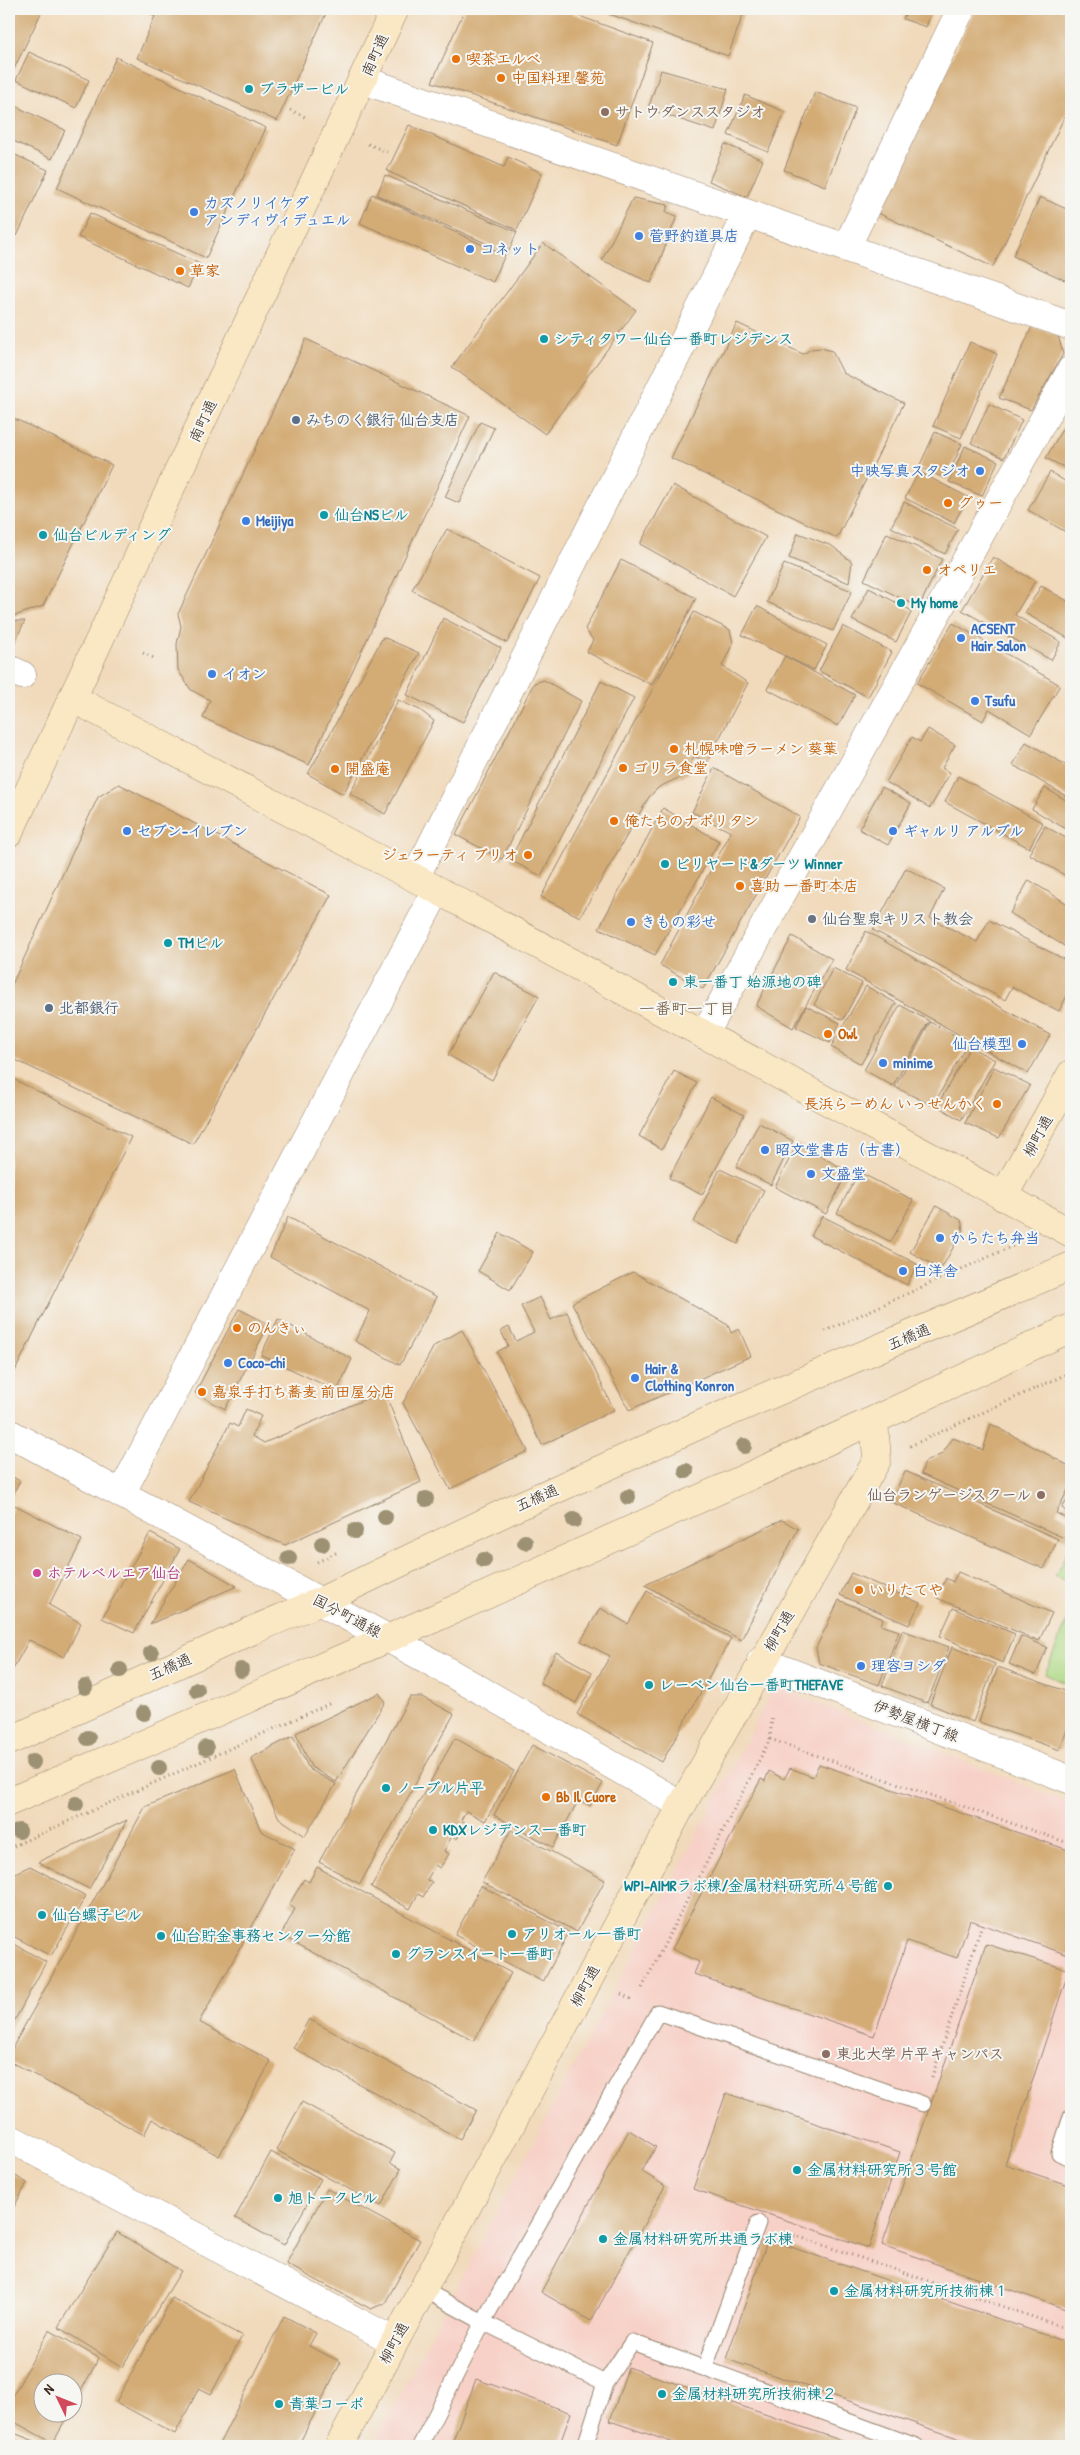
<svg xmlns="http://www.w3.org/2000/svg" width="1080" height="2455" viewBox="0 0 1080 2455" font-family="'Patrick Hand','Klee One',sans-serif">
<rect width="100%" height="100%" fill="#f6f6f2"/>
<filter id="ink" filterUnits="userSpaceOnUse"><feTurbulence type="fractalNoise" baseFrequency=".02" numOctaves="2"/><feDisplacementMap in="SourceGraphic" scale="10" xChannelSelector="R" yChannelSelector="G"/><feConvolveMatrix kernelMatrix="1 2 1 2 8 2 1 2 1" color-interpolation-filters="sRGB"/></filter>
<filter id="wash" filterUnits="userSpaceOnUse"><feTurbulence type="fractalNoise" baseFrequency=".0096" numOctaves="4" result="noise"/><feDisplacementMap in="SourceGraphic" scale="20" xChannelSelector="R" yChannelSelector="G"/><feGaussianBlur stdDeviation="1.12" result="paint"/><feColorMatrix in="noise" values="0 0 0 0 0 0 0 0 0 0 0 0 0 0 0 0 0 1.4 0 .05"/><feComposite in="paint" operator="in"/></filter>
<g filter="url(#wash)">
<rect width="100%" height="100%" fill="#f1dabb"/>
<!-- built -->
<path fill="#f7d1c7" d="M782 1689 1071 1804V2446H373L772 1692Z"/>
<!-- green -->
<path fill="#afd985" stroke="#758252" d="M1071 1544V1583L1055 1576Z
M1071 1611V1686L1045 1674Z"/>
<g id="blocks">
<!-- building -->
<path fill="#d3ab74" d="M9 9H43L13 71 9 69Z
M140 9H328L277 121 137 58 155 16Z
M465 9H560L653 43 617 145 432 82Z
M595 9H745L728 56Z
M907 9H933L926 27 903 19Z
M975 9H1071V103L993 267 878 213Z
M29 52 89 80 76 108 16 80Z
M116 57 266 128 206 258 57 188Z
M661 70 728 89 715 131 648 109Z
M815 92 856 108 825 186 784 170Z
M745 95 785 112 768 152 728 135Z
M9 103 65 130 52 159 9 139Z
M409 125 504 167 508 157 542 173 517 230 387 171Z
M725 144 763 160 747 197 709 181Z
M9 152 48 170 17 236 9 233Z
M385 175 517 232 508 253 377 195Z
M372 194 505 255 493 282 360 223Z
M1040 197 1071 211V283L1013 256Z
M633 198 668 205 666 212 677 216 651 283 602 260Z
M90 213 200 264 188 288 78 237Z
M543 243 636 310 545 434 452 367Z
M737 323 803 354 811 349 821 348 832 351 843 373 904 403 837 538 671 458Z
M1032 327 1058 335 1063 354 1031 410 999 398Z
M306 339 470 416 309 765 203 718 210 700 191 690 178 670 177 644 181 626 178 614Z
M970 342 997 354 961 438 933 426Z
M989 404 1022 420 1004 458 971 443Z
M1071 413V471L1046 458Z
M9 416 112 465 43 606 14 616 9 613Z
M480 422 494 428 459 503 445 497Z
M935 432 962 444 946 479 919 467Z
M965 446 998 461 982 496 949 482Z
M919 472 968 497 954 523 905 498Z
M1050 472 1071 485V535L1028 510Z
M673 485 766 537 733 596 640 544Z
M904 502 958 529 945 554 891 527Z
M447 529 540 578 507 643 412 590Z
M798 533 832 546 852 562 849 583 789 558Z
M887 533 942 559 919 607 864 580Z
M993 557 1035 581 1015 615 1061 642 1051 660 962 610Z
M621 560 696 598 652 685 587 652 593 640 585 629Z
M784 564 852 591 833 631 767 602Z
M1041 586 1071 603V640L1025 613Z
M869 588 912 611 896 642 852 620Z
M757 606 827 645 814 670 742 635Z
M694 612 730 630 733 643 722 666 748 683 707 762 694 756 687 774 659 787 649 797 580 917 541 897Z
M9 618 15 621H25L9 653Z
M443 618 501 648 463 722 407 695Z
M953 623 1060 685 1031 734 989 709 983 721 917 683Z
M843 626 892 652 868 697 819 671Z
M383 637 419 653 343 794 308 774Z
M785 656 855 695 838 726 767 689Z
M544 680 581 701 502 859 456 835 534 683Z
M601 681 634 698 541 876 510 860Z
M398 700 420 710 434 721 385 814 350 794Z
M928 729 955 745 942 768 950 773 930 808 886 782 912 737 920 742Z
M1026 742 1071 768V799L1013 765Z
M714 768 800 817 703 989 660 965 731 832 692 812Z
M958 776 1043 823 1029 848 945 802Z
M119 784 331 895 193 1144 9 1057V991L98 797Z
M882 787 911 803 888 845 859 829Z
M1045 788 1071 803V832L1032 809Z
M663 808 719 841 655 955 599 928Z
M1045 826 1071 841V879L1029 854Z
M906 868 944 889 930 918 977 942 989 920 1071 963V988L1059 1011 1012 987 1005 1000 873 930Z
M1029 880 1071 906V950L1010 913Z
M866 931 1050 1035 1028 1074 846 970Z
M792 936 832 959 793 1028 756 1006Z
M833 968 862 983 843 1020 814 1005Z
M494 972 539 996 492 1080 448 1055Z
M866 986 896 1003 861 1064 831 1047Z
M900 1005 929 1021 893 1086 864 1070Z
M806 1006 840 1023 830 1043 796 1027Z
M930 1022 968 1042 933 1106 895 1087Z
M970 1047 995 1060 961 1120 937 1106Z
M994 1067 1030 1085 999 1138 965 1123Z
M674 1071 697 1083 662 1149 639 1136Z
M9 1077 131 1137 9 1383Z
M711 1097 744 1115 702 1195 669 1178Z
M759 1123 793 1141 771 1185 736 1167Z
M797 1144 848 1171 826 1214 775 1187Z
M720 1169 764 1190 738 1244 694 1222Z
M859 1172 913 1200 891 1242 837 1213Z
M936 1206 961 1220 963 1230 941 1269 910 1252Z
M822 1216 917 1264 907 1285 811 1236Z
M288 1217 437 1297 400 1365 355 1341 370 1311 270 1257Z
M500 1233 533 1252 510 1290 478 1271Z
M633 1272 728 1325 731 1333 739 1329 751 1356 629 1410 572 1303Z
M540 1297 551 1320 567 1312 614 1410 542 1445 497 1352 508 1346 501 1331 509 1327 516 1341 534 1332 521 1306Z
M239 1309 269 1324 225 1409 195 1393Z
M278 1319 352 1359 337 1391 261 1355Z
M462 1330 528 1451 450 1489 403 1403 434 1346Z
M384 1391 421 1482 285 1545 189 1502 230 1423 238 1427 246 1409 261 1416 252 1436 264 1443Z
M991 1424 1071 1467V1484L1056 1513 1071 1521V1541L921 1474 925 1462 942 1454 953 1438 983 1450Z
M905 1471 1058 1539 1044 1569 891 1502Z
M9 1475 20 1481 9 1501Z
M1071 1495V1515L1062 1508Z
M15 1505 82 1540 49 1605 81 1623 64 1657 29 1640 9 1676V1515Z
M782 1520 798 1529 741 1640 645 1585Z
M150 1533 180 1549 134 1633 102 1618Z
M189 1559 237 1586 150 1624Z
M958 1572 1052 1613 1039 1641 937 1598 946 1578 953 1582Z
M851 1573 920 1603 909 1625 840 1595Z
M647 1591 731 1638 662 1762 577 1714 610 1656 581 1641 600 1608 628 1624Z
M839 1600 883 1619 881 1625 899 1631 879 1685 819 1663 816 1648Z
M953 1608 1015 1634 1003 1663 940 1636Z
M902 1630 949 1647 927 1703 882 1686Z
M1021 1636 1047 1647 1036 1675 1009 1664Z
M952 1647 995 1664 973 1722 930 1704Z
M556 1652 592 1672 576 1703 540 1683Z
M998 1667 1071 1693V1718L1060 1750 979 1722Z
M379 1693 385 1702 336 1782 311 1767 296 1733Z
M410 1697H422L454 1714 360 1884 319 1862Z
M293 1736 309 1769 336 1784 305 1836 279 1818 251 1758Z
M455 1738 514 1771 485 1821 466 1811 461 1820 466 1823 457 1839 452 1836 444 1851 449 1854 440 1868 435 1865 427 1880 432 1882 423 1897 418 1894 410 1909 371 1887Z
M532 1745 603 1783 590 1806 579 1799 553 1847 494 1815Z
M819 1764 1071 1851V1956L970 1920 957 1958 907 1941 874 2036 694 1974 699 1962 672 1949 761 1779 765 1781 769 1771 784 1779 790 1768 813 1777Z
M235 1769 261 1831 295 1849 199 2022 271 2061 219 2156 152 2119 144 2135 9 2061V2054L145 1807Z
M127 1820 89 1889 38 1862Z
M511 1830 605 1880 577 1932 482 1882Z
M30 1866 86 1896 51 1956 9 1934V1876Z
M317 1867 511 1973 474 2041 281 1935 295 1909 289 1905 304 1879 309 1882Z
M481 1886 569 1932 543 1982 455 1935Z
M9 1941 46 1962 9 2031Z
M986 1944 1069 1970 1005 2164 1071 2186V2311L882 2245Z
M309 2019 476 2110 460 2139 293 2048Z
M726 2093 900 2152 869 2248 693 2189Z
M302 2102 395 2153 390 2163 401 2169 381 2206 276 2150Z
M629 2130 656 2147 641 2171 665 2186 591 2321 541 2292Z
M271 2152 321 2179 284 2245 235 2218Z
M9 2172 27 2183 9 2216Z
M327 2189 420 2240 385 2303 371 2309 286 2264Z
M117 2232 181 2271 122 2367 58 2327Z
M768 2239 1071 2344V2446H981L726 2359Z
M172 2298 242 2336 211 2394 199 2388 175 2434 116 2402Z
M284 2316 316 2333 309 2346 341 2362 298 2446H218Z
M49 2330 99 2358 72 2407V2382H42V2412H70L53 2443 9 2419V2403Z
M628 2367 857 2446H683L610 2421Z
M476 2379 571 2413 559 2446H451Z
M9 2431 47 2446H9Z"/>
</g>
</g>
<g filter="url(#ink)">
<use href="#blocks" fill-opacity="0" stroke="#96826c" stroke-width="1"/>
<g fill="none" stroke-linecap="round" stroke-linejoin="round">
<defs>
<path id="lane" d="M1071 2117 1059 2153 1071 2158
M705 2367 758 2223
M605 2383 632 2342 916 2446
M420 2446 483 2322 422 2289
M585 2446 605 2383 483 2322 658 2012 923 2104"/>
<path id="street" d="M363 80 1071 326
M846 248 961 9
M9 669 22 675
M415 878 747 215
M704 1035 1071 370
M9 1433 426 1659 682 1805
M121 1494 437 890
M761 1661 1071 1780
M9 2138 394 2341"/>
<path id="secondary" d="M72 698 415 878 1071 1233
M9 833 395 9
M1003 1197 1071 1074
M9 1741 253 1630 319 1602 508 1511 697 1426 1071 1266
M9 1802 433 1619 874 1420 1071 1328
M339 2446 682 1805 877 1460 874 1420"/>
</defs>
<!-- lane casing -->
<use href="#lane" stroke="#96826c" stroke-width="17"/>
<!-- street casing -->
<use href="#street" stroke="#96826c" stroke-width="29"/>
<!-- secondary casing -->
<use href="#secondary" stroke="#96826c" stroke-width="29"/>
<!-- path -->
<path stroke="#96826c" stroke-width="3" stroke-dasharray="1 4" stroke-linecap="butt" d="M290 110 307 118
M368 144 387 152
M143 653 154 658
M825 1331 1017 1244
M910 1446 1071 1372
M317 1562 338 1552
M770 1739 772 1717
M9 1848 331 1703
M642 1988 770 1739 1071 1844
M621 1994 633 2000
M932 2077 982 1924
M785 2232 1071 2330
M616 2442 627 2446"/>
<!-- lane -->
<use href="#lane" stroke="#fff" stroke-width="15"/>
<!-- street -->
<use href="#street" stroke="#fff" stroke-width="28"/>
<!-- secondary -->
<use href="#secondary" stroke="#fae7c3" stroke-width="28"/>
</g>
<!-- trees -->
<g fill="#9d9173">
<circle cx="744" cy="1446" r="8"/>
<circle cx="686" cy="1471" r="8"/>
<circle cx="628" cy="1497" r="8"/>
<circle cx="426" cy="1499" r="8"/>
<circle cx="385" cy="1517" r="8"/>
<circle cx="574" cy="1520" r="8"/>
<circle cx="355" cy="1531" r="8"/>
<circle cx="525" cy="1542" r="8"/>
<circle cx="322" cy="1544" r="8"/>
<circle cx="289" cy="1558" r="8"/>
<circle cx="484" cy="1560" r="8"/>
<circle cx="151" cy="1653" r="8"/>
<circle cx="120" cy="1670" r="8"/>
<circle cx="241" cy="1670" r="8"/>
<circle cx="85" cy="1687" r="8"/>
<circle cx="197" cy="1690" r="8"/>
<circle cx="144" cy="1713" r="8"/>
<circle cx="88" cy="1738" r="8"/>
<circle cx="206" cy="1748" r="8"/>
<circle cx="33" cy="1762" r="8"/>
<circle cx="159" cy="1768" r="8"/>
<circle cx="76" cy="1804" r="8"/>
<circle cx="19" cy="1831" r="8"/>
</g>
</g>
<!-- markers -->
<g fill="#e8710a" stroke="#f6f6f2" stroke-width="2">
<circle cx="456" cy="59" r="5"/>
<circle cx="501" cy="78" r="5"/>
<circle cx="180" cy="271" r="5"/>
<circle cx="948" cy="503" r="5"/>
<circle cx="927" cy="570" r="5"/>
<circle cx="674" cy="749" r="5"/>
<circle cx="623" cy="768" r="5"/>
<circle cx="335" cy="769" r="5"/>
<circle cx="614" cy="821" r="5"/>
<circle cx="528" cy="855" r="5"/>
<circle cx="740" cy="886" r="5"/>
<circle cx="828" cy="1034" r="5"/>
<circle cx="997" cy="1104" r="5"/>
<circle cx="237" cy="1328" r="5"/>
<circle cx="202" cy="1392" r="5"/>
<circle cx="859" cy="1590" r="5"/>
<circle cx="546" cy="1797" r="5"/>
</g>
<g fill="#0f9aa8" stroke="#f6f6f2" stroke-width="2">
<circle cx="249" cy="89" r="5"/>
<circle cx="544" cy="339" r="5"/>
<circle cx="324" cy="515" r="5"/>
<circle cx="43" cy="535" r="5"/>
<circle cx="901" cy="603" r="5"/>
<circle cx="665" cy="864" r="5"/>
<circle cx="168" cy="943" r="5"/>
<circle cx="673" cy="982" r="5"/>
<circle cx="649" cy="1685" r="5"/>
<circle cx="386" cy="1788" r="5"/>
<circle cx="433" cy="1830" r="5"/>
<circle cx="888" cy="1886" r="5"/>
<circle cx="42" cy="1915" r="5"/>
<circle cx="512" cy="1934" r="5"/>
<circle cx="161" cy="1936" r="5"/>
<circle cx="396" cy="1954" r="5"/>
<circle cx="797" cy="2170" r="5"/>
<circle cx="278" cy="2198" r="5"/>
<circle cx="603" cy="2239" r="5"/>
<circle cx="834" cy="2291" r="5"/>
<circle cx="662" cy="2394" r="5"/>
<circle cx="279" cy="2404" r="5"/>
</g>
<g fill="#8d6e63" stroke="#f6f6f2" stroke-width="2">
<circle cx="605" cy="112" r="5"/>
<circle cx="1041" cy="1495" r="5"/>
<circle cx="826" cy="2054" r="5"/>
</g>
<g fill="#3f7fe0" stroke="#f6f6f2" stroke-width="2">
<circle cx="194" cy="212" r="5"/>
<circle cx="639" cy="236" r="5"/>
<circle cx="470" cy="249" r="5"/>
<circle cx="980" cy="471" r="5"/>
<circle cx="246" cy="521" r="5"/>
<circle cx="961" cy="638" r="5"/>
<circle cx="212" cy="674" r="5"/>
<circle cx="975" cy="701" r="5"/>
<circle cx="127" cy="831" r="5"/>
<circle cx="893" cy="831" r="5"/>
<circle cx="631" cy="922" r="5"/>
<circle cx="1022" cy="1044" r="5"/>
<circle cx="883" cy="1063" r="5"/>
<circle cx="765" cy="1150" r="5"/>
<circle cx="811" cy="1174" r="5"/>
<circle cx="940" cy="1238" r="5"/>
<circle cx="903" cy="1271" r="5"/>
<circle cx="228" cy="1363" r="5"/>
<circle cx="635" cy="1378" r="5"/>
<circle cx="861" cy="1666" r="5"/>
</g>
<g fill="#5c6f8a" stroke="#f6f6f2" stroke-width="2">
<circle cx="296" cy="420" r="5"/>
<circle cx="49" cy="1008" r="5"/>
</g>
<circle fill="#6b7280" stroke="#f6f6f2" stroke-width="2" cx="812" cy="919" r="5"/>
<circle fill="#d1479c" stroke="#f6f6f2" stroke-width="2" cx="37" cy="1573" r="5"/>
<g text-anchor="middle" stroke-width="4" stroke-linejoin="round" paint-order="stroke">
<!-- street labels -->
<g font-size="15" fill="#3b2a1e" stroke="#f6f6f2">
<text transform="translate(375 55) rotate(-66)" y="5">南町通</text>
<text transform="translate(203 421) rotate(-65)" y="5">南町通</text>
<text transform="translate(1038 1136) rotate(-62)" y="5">柳町通</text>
<text transform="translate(909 1337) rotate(-23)" y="5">五橋通</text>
<text transform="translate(537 1498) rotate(-24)" y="5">五橋通</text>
<text transform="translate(347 1616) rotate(28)" y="5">国分町通線</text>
<text transform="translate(779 1631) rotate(-60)" y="5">柳町通</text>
<text transform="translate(170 1667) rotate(-24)" y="5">五橋通</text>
<text transform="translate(916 1721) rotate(21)" y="5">伊勢屋横丁線</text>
<text transform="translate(585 1986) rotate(-62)" y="5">柳町通</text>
<text transform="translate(394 2343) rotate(-62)" y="5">柳町通</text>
</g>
<!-- food labels -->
<g font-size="15" font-weight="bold" fill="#c56008" stroke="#f6f6f2" text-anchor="start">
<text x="466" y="64">喫茶エルベ</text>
<text x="511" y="83">中国料理 馨苑</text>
<text x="190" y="276">草家</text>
<text x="958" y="508">グゥー</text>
<text x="937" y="575">オペリエ</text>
<text x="684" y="754">札幌味噌ラーメン 葵葉</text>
<text x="633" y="773">ゴリラ食堂</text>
<text x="345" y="774">開盛庵</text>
<text x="624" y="826">俺たちのナポリタン</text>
<text x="518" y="860" text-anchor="end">ジェラーティ ブリオ</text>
<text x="750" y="891">喜助 一番町本店</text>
<text x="838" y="1039">Owl</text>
<text x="987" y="1109" text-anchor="end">長浜らーめん いっせんかく</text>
<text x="247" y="1333">のんきぃ</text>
<text x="212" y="1397">嘉泉手打ち蕎麦 前田屋分店</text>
<text x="869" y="1595">いりたてや</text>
<text x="556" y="1802">Bb Il Cuore</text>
</g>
<!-- culture labels -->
<g font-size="15" font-weight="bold" fill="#0d838f" stroke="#f6f6f2" text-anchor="start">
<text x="259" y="94">ブラザービル</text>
<text x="554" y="344">シティタワー仙台一番町レジデンス</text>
<text x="334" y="520">仙台NSビル</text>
<text x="53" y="540">仙台ビルディング</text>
<text x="911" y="608">My home</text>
<text x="675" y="869">ビリヤード&amp;ダーツ Winner</text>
<text x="178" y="948">TMビル</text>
<text x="683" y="987">東一番丁 始源地の碑</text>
<text x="659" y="1690">レーベン仙台一番町THEFAVE</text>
<text x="396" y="1793">ノーブル片平</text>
<text x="443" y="1835">KDXレジデンス一番町</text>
<text x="878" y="1891" text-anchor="end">WPI-AIMRラボ棟/金属材料研究所４号館</text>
<text x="52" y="1920">仙台螺子ビル</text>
<text x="522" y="1939">アリオール一番町</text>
<text x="171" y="1941">仙台貯金事務センター分館</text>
<text x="406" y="1959">グランスイート一番町</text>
<text x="807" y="2175">金属材料研究所３号館</text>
<text x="288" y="2203">旭トークビル</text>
<text x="613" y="2244">金属材料研究所共通ラボ棟</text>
<text x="844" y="2296">金属材料研究所技術棟１</text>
<text x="672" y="2399">金属材料研究所技術棟２</text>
<text x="289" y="2409">青葉コーポ</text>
</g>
<!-- education labels -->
<g font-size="15" font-weight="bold" fill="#785e54" stroke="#f6f6f2" text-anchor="start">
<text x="615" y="117">サトウダンススタジオ</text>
<text x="1031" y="1500" text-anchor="end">仙台ランゲージスクール</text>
<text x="836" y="2059">東北大学 片平キャンパス</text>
</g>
<!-- shop labels -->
<g font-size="15" font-weight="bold" fill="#366cbe" stroke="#f6f6f2" text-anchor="start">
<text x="204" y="208">カズノリイケダ<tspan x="204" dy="17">アンディヴィデュエル</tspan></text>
<text x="649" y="241">菅野釣道具店</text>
<text x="480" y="254">コネット</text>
<text x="970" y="476" text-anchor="end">中映写真スタジオ</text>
<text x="256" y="526">Meijiya</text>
<text x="971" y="634">ACSENT<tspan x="971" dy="17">Hair Salon</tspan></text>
<text x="222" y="679">イオン</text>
<text x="985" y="706">Tsufu</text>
<text x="137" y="836">セブン-イレブン</text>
<text x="903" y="836">ギャルリ アルブル</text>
<text x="641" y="927">きもの彩せ</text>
<text x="1012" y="1049" text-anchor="end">仙台模型</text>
<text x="893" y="1068">minime</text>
<text x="775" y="1155">昭文堂書店（古書）</text>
<text x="821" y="1179">文盛堂</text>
<text x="950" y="1243">からたち弁当</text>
<text x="913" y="1276">白洋舎</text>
<text x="238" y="1368">Coco-chi</text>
<text x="645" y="1374">Hair &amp;<tspan x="645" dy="17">Clothing Konron</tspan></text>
<text x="871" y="1671">理容ヨシダ</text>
</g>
<!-- service labels -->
<g font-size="15" font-weight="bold" fill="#4e5e75" stroke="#f6f6f2" text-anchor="start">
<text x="306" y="425">みちのく銀行 仙台支店</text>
<text x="59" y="1013">北都銀行</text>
</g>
<!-- worship labels -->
<g font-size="15" font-weight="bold" fill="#5b616d" stroke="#f6f6f2" text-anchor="start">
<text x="822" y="924">仙台聖泉キリスト教会</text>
</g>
<!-- hotel labels -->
<g font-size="15" font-weight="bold" fill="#b23c85" stroke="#f6f6f2" text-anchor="start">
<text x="47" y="1578">ホテルベルエア仙台</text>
</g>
<!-- neighbourhood labels -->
<g font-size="16" fill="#70573c" stroke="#f6f6f2">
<text x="687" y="1014">一番町一丁目</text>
</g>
</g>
<!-- margin -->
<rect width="1080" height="2455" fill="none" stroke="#f6f6f2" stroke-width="30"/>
<!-- north arrow -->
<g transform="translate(58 2398) rotate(313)"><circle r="24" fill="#f6f6f2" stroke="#aba49d"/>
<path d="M0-4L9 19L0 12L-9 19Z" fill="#d1495b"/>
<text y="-8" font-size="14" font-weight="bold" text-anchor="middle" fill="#3b2a1e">N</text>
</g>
</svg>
